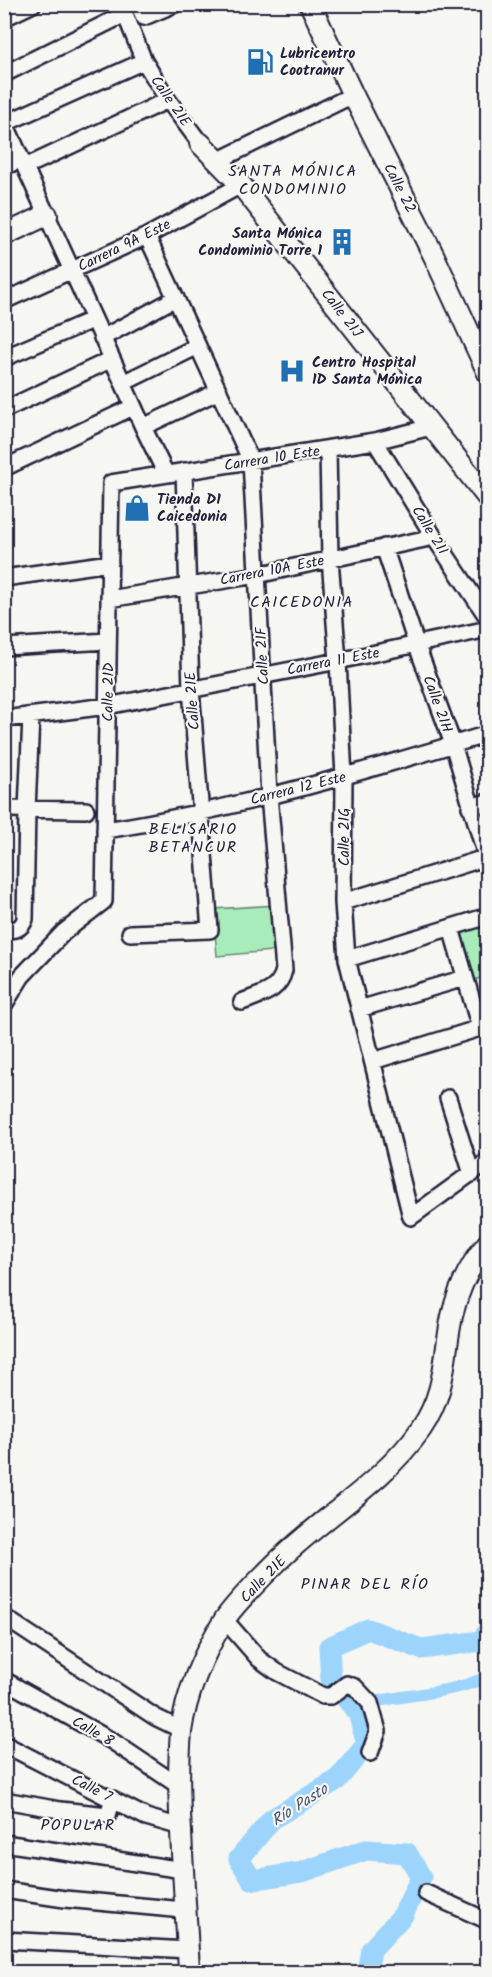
<svg xmlns="http://www.w3.org/2000/svg" width="492" height="1977" viewBox="0 0 492 1977" font-family="Kalam,sans-serif">
<rect width="100%" height="100%" fill="#f6f6f2"/>
<filter id="ink" filterUnits="userSpaceOnUse"><feTurbulence type="fractalNoise" baseFrequency=".0167" numOctaves="2"/><feDisplacementMap in="SourceGraphic" scale="12" xChannelSelector="R" yChannelSelector="G"/><feConvolveMatrix kernelMatrix="1 2 1 2 8 2 1 2 1" color-interpolation-filters="sRGB"/></filter>
<g filter="url(#ink)">
<!-- green -->
<path fill="#a8edb9" stroke="#65887a" stroke-width="1.5" d="M277 905 282 950 217 956 213 909Z
M487 923V976L474 980 459 932Z"/>
<g fill="none" stroke-linecap="round" stroke-linejoin="round">
<!-- canal -->
<path stroke="#9dd4fc" stroke-width="12" d="M379 1701C412 1694 459 1692 488 1676
M358 1713 366 1706"/>
<!-- river -->
<path stroke="#9dd4fc" stroke-width="21" d="M367 1972 371 1950 403 1915 421 1877 407 1853 366 1850 302 1872 252 1880 239 1859 272 1819 337 1780 367 1744 358 1713 331 1680 329 1647 368 1629 421 1649 481 1641 488 1631"/>
<defs>
<path id="street" d="M121 4 144 61 168 100 200 143
M138 4 144 17 175 4
M4 18 33 4
M4 74 125 14
M4 121 143 427 166 474
M6 123 144 61
M217 161 353 95
M4 167 21 159
M25 167 168 100
M147 236 251 461 269 795 284 970C279 992 261 994 242 1002
M4 301 147 236 241 185
M102 338 176 298
M4 358 94 319
M123 383 198 346
M4 410 112 359
M143 427 219 391
M375 441 434 537 488 618
M328 449 330 559 338 661 344 777 343 902 347 959 411 1217 488 1161
M4 468 133 407
M384 547 416 643 453 744 488 863
M4 578 110 563
M109 599 257 575 434 537
M4 647 108 641
M4 719 107 706 338 661 488 629
M470 807 488 802
M4 809 86 810
M105 830C235 810 362 772 488 734
M343 902 488 857
M4 930C15 930 21 930 25 919L27 810 31 717
M130 933 210 930 191 689 184 471
M347 959 488 916
M4 1005 22 976 64 932 104 901 111 483 375 441 431 427
M359 1009 465 978
M373 1061 480 1028 451 928
M448 1098 472 1174
M4 1617 155 1717 182 1730
M224 1619 259 1659 277 1672 323 1696H331L347 1684 355 1687 370 1703 378 1731 370 1753
M4 1680 112 1741 179 1786
M4 1744 146 1817 181 1827
M4 1800 60 1810 108 1815 113 1799
M4 1843 183 1870
M4 1890 65 1899 184 1910
M426 1893 488 1921
M4 1940 188 1950"/>
<path id="secondary" d="M310 4 353 95 434 256 488 373
M200 143 241 185 488 498
M4 235 47 215
M189 1972C187 1926 183 1879 181 1832 179 1799 178 1765 181 1732 186 1694 203 1654 223 1622 233 1605 263 1576 278 1561 324 1516 384 1482 421 1429 447 1391 443 1358 452 1316 458 1290 470 1264 488 1243"/>
</defs>
<!-- street casing -->
<use href="#street" stroke="#22223b" stroke-width="20"/>
<!-- secondary casing -->
<use href="#secondary" stroke="#22223b" stroke-width="24"/>
<!-- street -->
<use href="#street" stroke="#f6f6f2" stroke-width="15"/>
<!-- secondary -->
<use href="#secondary" stroke="#f6f6f2" stroke-width="20"/>
</g>
</g>
<!-- icons -->
<defs>
<symbol id="fuel-bare" viewBox="-9 -9 18 18"><path d="M-5.5-6h7V0h2V4h1.3V-2.5L3-4.5l.8-.8L6-3V5H2.5V1h-1V6h-7ZM-4.2-4.7v3.2H.2V-4.7Z" fill="#1f6fb2" stroke="#f6f6f2" stroke-width="2.5" paint-order="stroke"/></symbol>
<symbol id="building-bare" viewBox="-9 -9 18 18"><path d="M-4-6H4V6H1V3H-1V6H-4ZM-2.5-4.3h1.7v1.8h-1.7ZM.8-4.3h1.7v1.8H.8ZM-2.5-1h1.7V.8h-1.7ZM.8-1h1.7V.8H.8Z" fill="#1f6fb2" stroke="#f6f6f2" stroke-width="2.5" paint-order="stroke"/></symbol>
<symbol id="hospital-bare" viewBox="-9 -9 18 18"><path d="M-5-5h3v3.5h4V-5h3V5h-3V1.5h-4V5h-3Z" fill="#1f6fb2" stroke="#f6f6f2" stroke-width="2.5" paint-order="stroke"/></symbol>
<symbol id="shop-bare" viewBox="-9 -9 18 18"><path d="M-5-2.5h2.3a2.7 3.5 0 0 1 5.4 0H5L5.5 6h-11ZM-1.5-2.5h3a1.5 2.3 0 0 0-3 0Z" fill="#1f6fb2" stroke="#f6f6f2" stroke-width="2.5" paint-order="stroke"/></symbol>
</defs>
<g fill-rule="evenodd">
<use href="#fuel-bare" x="241" y="43" width="38" height="38"/>
<use href="#building-bare" x="323" y="223" width="38" height="38"/>
<use href="#hospital-bare" x="273" y="352" width="38" height="38"/>
<use href="#shop-bare" x="118" y="489" width="38" height="38"/>
</g>
<g text-anchor="middle" stroke-width="4.5" stroke-linejoin="round" paint-order="stroke">
<!-- poi labels -->
<g font-size="15" font-weight="bold" fill="#22223b" stroke="#f6f6f2" text-anchor="start">
<text x="280" y="58">Lubricentro<tspan x="280" dy="17">Cootranur</tspan></text>
<text x="322" y="238" text-anchor="end">Santa Mónica<tspan x="322" dy="17">Condominio Torre 1</tspan></text>
<text x="312" y="367">Centro Hospital<tspan x="312" dy="17">1D Santa Mónica</tspan></text>
<text x="157" y="504">Tienda D1<tspan x="157" dy="17">Caicedonia</tspan></text>
</g>
<!-- street labels -->
<g font-size="15" fill="#22223b" stroke="#f6f6f2">
<text transform="translate(171 101) rotate(55)" y="5">Calle 21E</text>
<text transform="translate(400 188) rotate(63)" y="5">Calle 22</text>
<text transform="translate(124 245) rotate(-26)" y="5">Carrera 9A Este</text>
<text transform="translate(342 313) rotate(52)" y="5">Calle 21J</text>
<text transform="translate(272 458) rotate(-9)" y="5">Carrera 10 Este</text>
<text transform="translate(430 530) rotate(58)" y="5">Calle 21I</text>
<text transform="translate(272 570) rotate(-11)" y="5">Carrera 10A Este</text>
<text transform="translate(262 656) rotate(-93)" y="5">Calle 21F</text>
<text transform="translate(333 661) rotate(-11)" y="5">Carrera 11 Este</text>
<text transform="translate(108 692) rotate(-89)" y="5">Calle 21D</text>
<text transform="translate(192 701) rotate(-94)" y="5">Calle 21E</text>
<text transform="translate(438 704) rotate(70)" y="5">Calle 21H</text>
<text transform="translate(298 788) rotate(-14)" y="5">Carrera 12 Este</text>
<text transform="translate(344 837) rotate(-90)" y="5">Calle 21G</text>
<text transform="translate(263 1579) rotate(-46)" y="5">Calle 21E</text>
<text transform="translate(93 1731) rotate(30)" y="5">Calle 8</text>
<text transform="translate(92 1788) rotate(27)" y="5">Calle 7</text>
</g>
<!-- neighbourhood labels -->
<g font-size="16" letter-spacing="1.5" fill="#22223b" stroke="#f6f6f2">
<text x="293" y="176">SANTA MÓNICA<tspan x="293" dy="18">CONDOMINIO</tspan></text>
<text x="302" y="607">CAICEDONIA</text>
<text x="193" y="834">BELISARIO<tspan x="193" dy="18">BETANCUR</tspan></text>
<text x="365" y="1589">PINAR DEL RÍO</text>
<text x="78" y="1830">POPULAR</text>
</g>
<!-- water labels -->
<g font-size="16" font-style="italic" fill="#475775" stroke="#f6f6f2">
<text transform="translate(299 1804) rotate(-33)" y="6">Río Pasto</text>
</g>
</g>
<!-- margin -->
<rect width="492" height="1977" fill="none" stroke="#f6f6f2" stroke-width="24"/>
<rect x="12" y="12" width="468" height="1953" fill="none" stroke="#22223b" stroke-width="2" filter="url(#ink)"/>
</svg>
